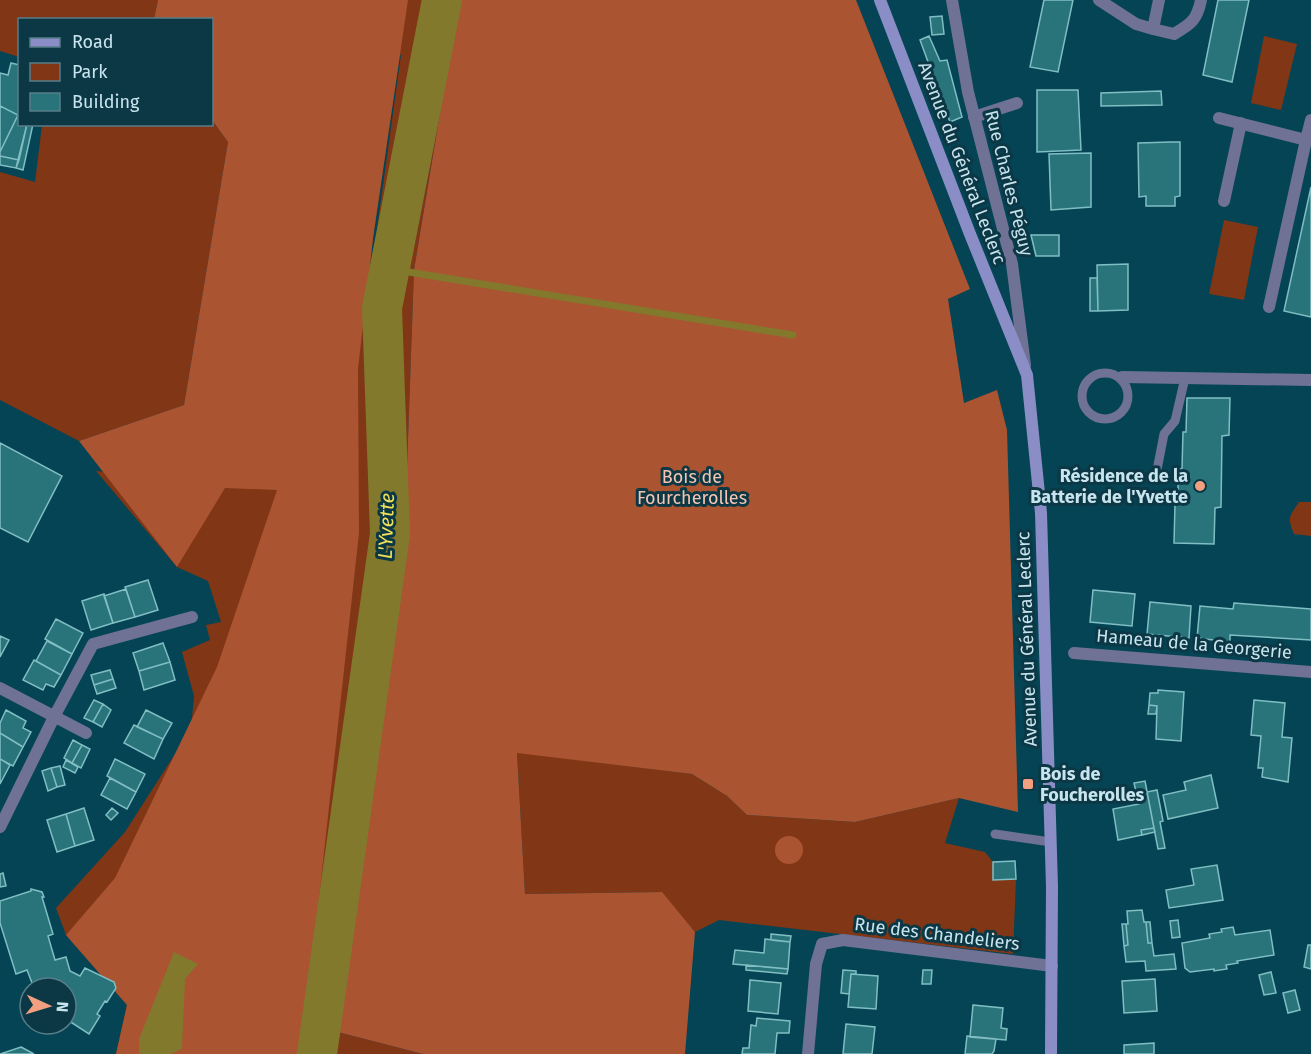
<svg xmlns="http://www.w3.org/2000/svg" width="1311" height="1054" viewBox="0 0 1311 1054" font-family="'Fira Sans',sans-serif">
<rect width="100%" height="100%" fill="#044455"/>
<!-- green -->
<path fill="#813615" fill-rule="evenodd" d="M0 0H158L154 19 20 20 19 57 0 51Z
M343 0H456L450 53 414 270 407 468 372 739 338 970 326 1029 423 1054H116L127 1005 66 935 56 908 125 832 191 729 194 696 182 652 210 640 206 625 221 622 208 581 177 567 96 471 277 489ZM400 55H401L364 324 373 238Z
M1264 36 1297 44 1281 110 1251 103Z
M212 120 228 142 184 405 79 441 0 400V172L35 182 42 125 212 124Z
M1224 220 1258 227 1244 300 1209 294Z
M1299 502H1311V536L1294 534C1287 517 1289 517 1299 502Z
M517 752 692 774 727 796 747 815 855 822 959 798 945 843 985 852 993 862V879H1016L1013 954 719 920 695 932 661 892 525 894Z"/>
<!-- forest -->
<path fill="#aa5431" d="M158 0H408L373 238 358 369 359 533 302 1054H116L127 1005 66 935 115 878 217 667 277 490 225 488 177 567 79 441 184 405 228 142 212 120V20L154 19Z
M456 0H856L970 289 948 299 964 403 997 390 1007 430 1018 812 959 798 855 822 747 815 727 796 692 774 517 753 525 894 662 892 695 932 685 1054H423L326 1029 338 970 372 739 407 468 414 270 450 53Z
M775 850a14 14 0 1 1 28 0a14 14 0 1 1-28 0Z"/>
<!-- water -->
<path fill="#83792c" d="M174 952 198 964 185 979 182 1049 170 1054H139V1039Z"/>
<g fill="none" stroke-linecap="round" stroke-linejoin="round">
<!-- stream -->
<path stroke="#83792c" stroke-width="7" d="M390 269 793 335"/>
<!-- river -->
<path stroke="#83792c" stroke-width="40" d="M317 1054 390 534 382 308 442 0"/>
</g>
<!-- building -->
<path fill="#28747a" stroke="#80bec3" stroke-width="1.5" d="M1044 0H1073L1058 72 1030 67Z
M1218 0H1249L1232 82 1203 75Z
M942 16 944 34 932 35 930 17Z
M929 36 940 61 947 60 962 117 950 122 920 40Z
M11 63 20 65V124H27L19 160 0 156V152L18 115 0 106V73L8 75Z
M1037 90H1078L1081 150 1037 152Z
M1161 91 1162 105 1101 106V93Z
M0 106 18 115 0 152Z
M27 124H33L23 170 16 168Z
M1171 142H1180V196L1175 197V206H1146V196L1139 197 1138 143Z
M1091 153V207L1051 210 1049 154Z
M0 156 19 160 16 168 0 165Z
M1311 187V317L1284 311Z
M1031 235H1059V256H1036Z
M1128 264V310L1098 311 1097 265Z
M1090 278H1097L1098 311H1090Z
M1187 398H1230L1229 435 1222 436 1221 507 1215 508 1214 544 1174 543 1175 504H1178V469H1182L1183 432H1186Z
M0 443 62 476 28 542 0 528Z
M148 580 158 610 135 617 125 587Z
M126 589 135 617 113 623 104 596Z
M1093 590 1135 594 1132 626 1090 622Z
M104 594 113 623 91 630 82 601Z
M1150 602 1191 606 1189 638 1147 634Z
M1234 603 1311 609V640L1230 635V642L1197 638 1200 606 1233 609Z
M56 619 83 633 72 654 45 639Z
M0 636 9 640 0 657Z
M47 641 72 654 61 675 36 661Z
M163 643 170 662 139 671 133 653Z
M34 660 61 675 54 687 46 684 43 690 23 680Z
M170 662 175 680 144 690 139 671Z
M110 670 113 679 94 685 91 675Z
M113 679 116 688 97 694 94 685Z
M1158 690 1184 692 1181 741 1156 739 1157 706 1149 705 1150 693H1158Z
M94 700 103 704 93 722 84 718Z
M1254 700 1285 703 1282 737 1292 738 1288 782 1262 777 1263 768H1258L1261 736 1251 735Z
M103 704 111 710 102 727 93 722Z
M1149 705 1157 706 1156 714H1148Z
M6 710 26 721 23 728 31 732 23 747 0 733V723Z
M146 710 172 723 163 739 137 727Z
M134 725 163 739 154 759 124 743Z
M0 733 23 747 13 766 0 759Z
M73 740 82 745 72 763 64 758Z
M82 745 90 749 81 768 72 763Z
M0 759 10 765 0 784Z
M115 759 145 774 136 792 107 776Z
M66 760 78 767 75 773 63 767Z
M60 766 65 785 57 787 51 768Z
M51 768 57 787 48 791 42 771Z
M1211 775 1218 808 1168 819 1163 795 1186 790 1184 782Z
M110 778 136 792 127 809 101 795Z
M1145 781 1154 828 1141 830 1142 835 1118 840 1113 809 1139 804 1134 783Z
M1157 790 1163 821 1160 822 1165 848 1158 849 1147 792Z
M84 808 94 840 75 846 66 814Z
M112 808 118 813 111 820 106 815Z
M66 814 75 846 57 852 47 820Z
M1154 828 1155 832 1142 835 1141 830Z
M1015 861 1016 879 993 880V862Z
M1217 865 1223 900 1169 908 1166 890 1194 885 1191 869Z
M3 873 6 886 0 887V874Z
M31 889 42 892 44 897H42L53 934 48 936 55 960 66 957 70 971 80 976 85 968 114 982 116 988 107 1002 105 1001 97 1014 100 1016 89 1034 66 1019V988H34L27 970 16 974 0 923V901L31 891Z
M1142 910 1144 922H1146L1148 943H1152L1154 956 1174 954 1176 969 1146 971 1145 961 1126 962 1124 946 1128 945 1126 924H1128L1127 911Z
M1178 920 1180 937 1172 938 1170 921Z
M1146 922H1150L1152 943H1148Z
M1122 924H1126L1128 945 1124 946Z
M1233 927 1235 935 1270 930 1274 955 1237 961 1238 963 1226 965 1227 969 1214 971V969L1190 972 1185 968 1182 943 1210 938 1209 934 1222 932 1221 929Z
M771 934 791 936 790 942 771 940Z
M765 939 790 942 788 969 733 964 735 950 764 953Z
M1308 945H1311V969L1304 967Z
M746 965 788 969 787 974 746 970Z
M843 970 856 971V974H851L849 994 841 993Z
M923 970H932L931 984H922Z
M1271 972 1276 993 1264 995 1259 975Z
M851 974 878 976 876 1009 848 1007Z
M1155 979 1157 1011 1124 1013 1122 981Z
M750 980 781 983 778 1014 748 1011Z
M1295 990 1300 1010 1288 1013 1283 993Z
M973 1005 1003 1008 1001 1028 1007 1029 1006 1040 970 1037Z
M757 1018 790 1021 789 1033H777L775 1054H742L743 1048H749L751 1025 756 1026Z
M846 1024 875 1027 872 1054H843Z
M967 1036 996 1039 994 1051 992 1054H965Z
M1154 1043V1054H1124V1045Z
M21 1047 34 1054H0Z"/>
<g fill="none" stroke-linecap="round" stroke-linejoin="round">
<!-- service -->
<path stroke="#6f7195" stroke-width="9" d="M1082 396a23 23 0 1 1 46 0a23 23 0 1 1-46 0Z
M1157 470 1164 434 1175 421 1185 378
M995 834 1051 842"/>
<!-- minor -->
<path stroke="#6f7195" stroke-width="12" d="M1099 0 1136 24 1153 29
M1159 0 1153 29 1174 34C1191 24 1197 20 1201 0
M974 117 1017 103
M1219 118 1306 140 1311 120
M1224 201 1241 123
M1269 307 1306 140
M1122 377 1311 380
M1074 653 1311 672
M0 688 86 733
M0 827 55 715 93 644 192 617
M808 1054 816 964 822 944 843 940 1052 966"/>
<!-- tertiary -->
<path stroke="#6f7195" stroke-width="12" d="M952 0 968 92 1012 264 1025 365"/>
<!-- secondary -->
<path stroke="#8b8dc6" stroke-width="12" d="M880 0 970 234 1027 375 1041 513 1052 887 1051 1054"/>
</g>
<!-- markers -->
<g fill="#f2a080" stroke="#0c3845" stroke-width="2">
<circle cx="1200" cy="486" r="6"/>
<rect x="1022" y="778" width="12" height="12" rx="3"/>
</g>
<g text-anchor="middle" stroke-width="6" stroke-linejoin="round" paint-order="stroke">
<!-- street labels -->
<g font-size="18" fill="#c8e4ee" stroke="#0c3845">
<text transform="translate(962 163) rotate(69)" y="6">Avenue du Général Leclerc</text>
<text transform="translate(1009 183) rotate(76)" y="6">Rue Charles Péguy</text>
<text transform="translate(1027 639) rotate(-92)" y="6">Avenue du Général Leclerc</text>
<text transform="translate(1194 644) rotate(5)" y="6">Hameau de la Georgerie</text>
<text transform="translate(937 934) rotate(7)" y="6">Rue des Chandeliers</text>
</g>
<!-- poi labels -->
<g font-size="18" font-weight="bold" fill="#c8e4ee" stroke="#0c3845" text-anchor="end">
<text x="1188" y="482">Résidence de la<tspan x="1188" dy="21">Batterie de l'Yvette</tspan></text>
<text x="1040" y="780" text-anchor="start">Bois de<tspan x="1040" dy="21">Foucherolles</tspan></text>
</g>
<!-- park labels -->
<g font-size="18" fill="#f5c5b2" stroke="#0c3845">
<text x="692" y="483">Bois de<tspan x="692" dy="21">Fourcherolles</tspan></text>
</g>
<!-- water labels -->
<g font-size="20" font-style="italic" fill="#f0df59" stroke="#0c3845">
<text transform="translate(386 526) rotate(-88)" y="7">L'Yvette</text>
</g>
</g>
<!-- legend -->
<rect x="18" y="18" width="195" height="108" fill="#0c3845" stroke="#577d89" stroke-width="1.5"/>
<rect x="30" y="38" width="30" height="9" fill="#8b8dc6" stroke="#577d89" stroke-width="1.5"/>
<text x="72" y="48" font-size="18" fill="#c8e4ee">Road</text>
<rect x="30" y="63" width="30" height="18" fill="#813615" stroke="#577d89" stroke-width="1.5"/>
<text x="72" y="78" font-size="18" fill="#c8e4ee">Park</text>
<rect x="30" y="93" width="30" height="18" fill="#28747a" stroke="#577d89" stroke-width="1.5"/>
<text x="72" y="108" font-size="18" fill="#c8e4ee">Building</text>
<!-- north arrow -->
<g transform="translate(48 1006) rotate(94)"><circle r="28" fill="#0c3845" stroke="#577d89" stroke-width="1.5"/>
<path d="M0-4.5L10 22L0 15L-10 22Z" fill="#f2a080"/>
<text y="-9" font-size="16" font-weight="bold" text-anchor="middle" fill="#c8e4ee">N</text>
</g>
</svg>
